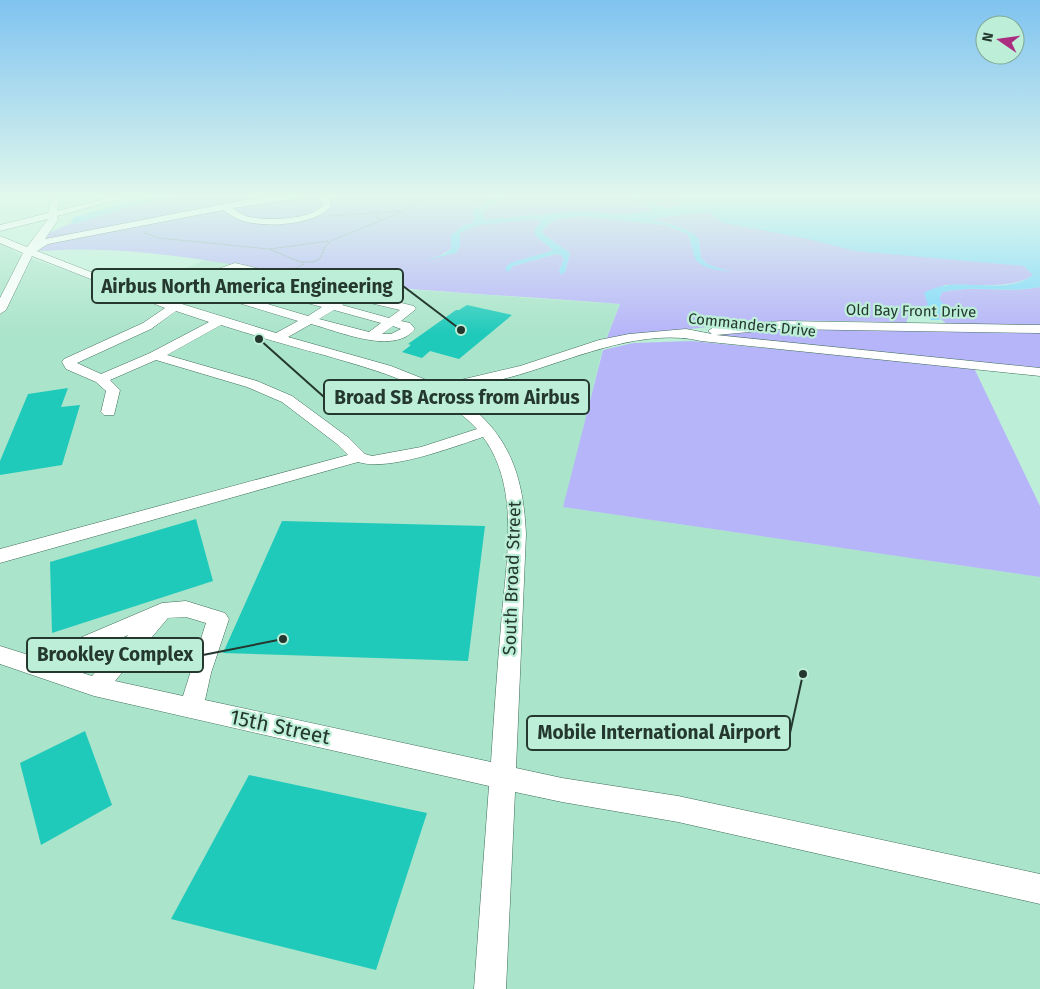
<svg xmlns="http://www.w3.org/2000/svg" width="1040" height="989" viewBox="0 0 1040 989" font-family="'Fira Sans',sans-serif">
<rect width="100%" height="100%" fill="#bdefd8"/>
<!-- built -->
<path fill="#aae4ca" d="M0 241 19 255 132 292 207 259 399 289 620 304 604 343 564 507 1040 577V989H0Z"/>
<!-- green -->
<path fill="#b7b5f9" d="M187 195H500L478 207 473 223 464 225C452 248 454 252 428 259L456 253 460 246V233L474 226 504 221 532 219 542 220 536 236 552 249 551 251 511 263 509 271 513 266 556 254 561 255 564 259 559 271 565 272 570 253 543 234 542 230 554 220 582 216 665 225 688 234C697 264 696 262 726 271L707 264 701 258 699 238 668 223 652 221 657 218 708 212 681 205 668 208 660 207 637 199 636 195H831L1040 222 1024 266 1034 275C1008 291 973 283 944 285L929 305 911 309 906 323C850 321 794 319 738 324 694 328 650 334 606 340L620 304C526 296 431 293 337 281 238 267 141 243 40 251L45 235 71 223 75 224 131 206Z
M509 195H630L654 210 627 215 581 211 484 220 483 212C488 205 502 201 509 195Z
M1040 287V325H948L936 315 943 312 939 299 942 292C974 284 1007 294 1040 287Z
M759 329 1040 331V369L708 336V334Z
M691 341 974 368 1040 506V577L563 507 603 350 633 343Z"/>
<!-- water -->
<path fill="#81d9fb" d="M170 195H187L131 206 75 224 71 223 74 217 126 203Z
M500 195H509C502 201 488 205 483 212L485 220 581 211 627 215 653 210 634 200 630 195H636L637 199 668 208 681 205 682 198 676 195H1040V287C1007 294 974 284 942 292L939 299 948 309 937 315 940 320H931L926 315 911 309 928 305 924 293C957 273 1002 298 1033 275L1024 266 855 251 808 239 724 223 708 212 657 218 652 221C669 223 685 227 699 238L701 258 707 264 731 272C720 270 701 269 695 258 692 251 691 241 688 234L665 225 582 216 554 220 542 230 543 234 570 253 565 272 561 275 559 271 564 259 561 255 556 254 513 266 509 271 506 272V267L510 263 551 251 552 249 536 236 534 231 541 220 532 219 474 226 460 233V246L456 253 422 261 445 254 451 249V235L464 225 473 223 475 218 472 211Z"/>
<!-- building -->
<path fill="#20cabb" d="M467 305 512 315 459 359 430 351 422 358 402 352 411 345 408 344 456 310H459Z
M68 388 61 407 80 405 62 465 0 475V461L28 394Z
M196 519 213 581 52 633 50 562Z
M282 521 485 526 468 661 223 653Z
M85 731 112 805 41 845 20 763Z
M249 775 427 813 376 970 171 919Z"/>
<g fill="none" stroke-linecap="round" stroke-linejoin="round">
<defs>
<path id="minor" d="M53 195H61L57 211 121 195H135L57 216 58 220 45 239 239 201 286 195H307L303 198 233 208C238 212 244 216 250 217 267 221 312 220 323 205L321 195H329L331 206C317 225 266 228 243 221 236 219 230 214 223 210L48 244 37 251 132 288 159 276 181 269H201L212 271 235 263 414 306 416 309 401 321 410 323 415 329C394 356 338 331 311 324L288 337 391 366 439 385 520 366 599 340 629 334 686 329 712 334 708 331 714 327 782 321 1040 325V333L782 329 716 335 1040 368V376L701 341C647 328 582 355 531 371 504 380 476 385 449 391 506 427 523 469 526 534L516 768 562 778 678 796 1040 874V904L678 822 562 802 515 792 506 989H474L489 786 94 696 0 664V646L35 657 162 603 186 601 225 613 229 619 211 673 205 700 491 762C494 717 497 671 501 626 505 566 522 489 483 437 453 447 388 472 358 462L0 563V549L348 455 337 444 282 402 247 387 156 360 110 380 120 390 114 415H104L101 412 106 391 96 382 66 369 62 362 64 359 143 323 165 308 32 256 6 310 0 314V298L23 253 0 243V236L27 247 48 219 0 231V225L48 213ZM236 269 341 296 331 302 224 274ZM191 275H202L184 285 186 287 298 321 276 333 143 292 176 277ZM214 278 322 307 308 316 200 284ZM353 299 400 310 389 318 342 305ZM334 310 381 323 369 332 319 319ZM176 311 209 322 150 353 101 374 77 363 151 329ZM221 325C256 336 290 346 324 355 381 372 435 385 477 429L421 447 372 456 365 454 349 438 292 396 257 381 167 355ZM393 326 401 329 391 334H382ZM186 617 206 623 183 696 115 681 168 618ZM128 635 92 676 61 666Z"/>
</defs>
<!-- minor casing -->
<use href="#minor" stroke="#3e6d59" stroke-width="1"/>
<!-- path -->
<path stroke="#7a9f8e" stroke-width="1" stroke-dasharray="2 1" stroke-linecap="butt" d="M379 213 376 217 380 220
M330 216 401 211
M144 233 159 238 269 249 300 262H313L320 259 325 247 331 241 399 213 427 195
M270 249 329 241
M294 269 304 264"/>
<!-- minor -->
<use href="#minor" fill="#fff" fill-rule="evenodd"/>
</g>
<!-- sky -->
<linearGradient id="sky" x2="0" y2="1"><stop stop-color="#7fc3f0"/><stop offset="0.59" stop-color="#e1f8ed"/><stop offset="1" stop-color="#e1f8ed" stop-opacity="0"/></linearGradient>
<rect width="1040" height="333" fill="url(#sky)"/>
<g text-anchor="middle" stroke-width="4.5" stroke-linejoin="round" paint-order="stroke">
<!-- far-street labels -->
<g font-size="15" fill="#24382f" stroke="#bdefd8">
<text transform="translate(911 311) rotate(1)" y="5">Old Bay Front Drive</text>
<text transform="translate(752 325) rotate(6)" y="5">Commanders Drive</text>
</g>
<!-- street labels -->
<g font-size="18" fill="#24382f" stroke="#bdefd8">
<text transform="translate(512 578) rotate(-88)" y="6">South Broad Street</text>
</g>
<!-- near-street labels -->
<g font-size="21" fill="#24382f" stroke="#bdefd8">
<text transform="translate(280 727) rotate(12)" y="7">15th Street</text>
</g>
</g>
<!-- callouts -->
<path fill="none" stroke="#24382f" stroke-width="2" d="M461 330L403 286M259 339L324 397M283 639L203 655M803 674L790 733"/>
<g fill="#24382f" stroke="#bdefd8" stroke-width="2">
<circle cx="461" cy="330" r="5"/>
<circle cx="259" cy="339" r="5"/>
<circle cx="283" cy="639" r="5"/>
<circle cx="803" cy="674" r="5"/>
</g>
<g fill="#bdefd8" stroke="#24382f" stroke-width="2">
<rect x="92" y="269" width="311" height="34" rx="5"/>
<rect x="324" y="380" width="265" height="34" rx="5"/>
<rect x="27" y="638" width="176" height="34" rx="5"/>
<rect x="527" y="716" width="263" height="34" rx="5"/>
</g>
<g font-size="19" text-anchor="middle" font-weight="bold" fill="#24382f">
<text x="247" y="293">Airbus North America Engineering</text>
<text x="457" y="404">Broad SB Across from Airbus</text>
<text x="115" y="661">Brookley Complex</text>
<text x="659" y="739">Mobile International Airport</text>
</g>
<!-- north arrow -->
<g transform="translate(1000 40) rotate(283)"><circle r="24" fill="#bdefd8" stroke="#80a694"/>
<path d="M0-4L9 19L0 12L-9 19Z" fill="#aa2d7f"/>
<text y="-8" font-size="14" font-weight="bold" text-anchor="middle" fill="#24382f">N</text>
</g>
</svg>
